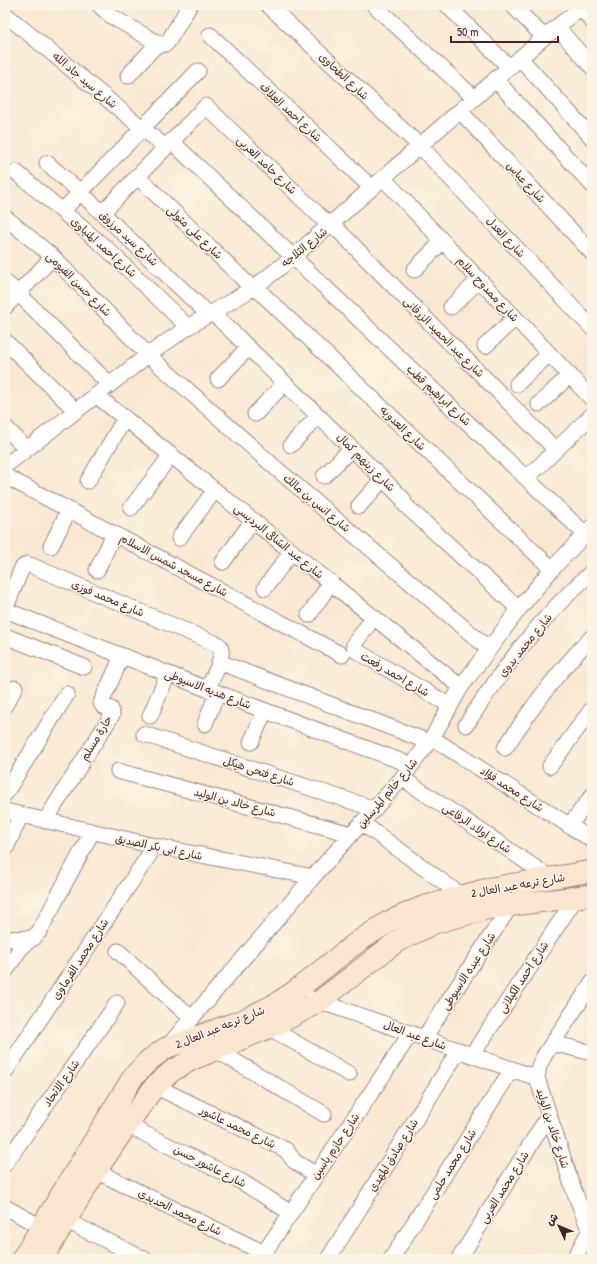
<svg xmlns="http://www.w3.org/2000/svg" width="597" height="1264" viewBox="0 0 597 1264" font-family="'Patrick Hand','Playpen Sans Arabic',sans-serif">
<rect width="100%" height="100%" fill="#fcf5e5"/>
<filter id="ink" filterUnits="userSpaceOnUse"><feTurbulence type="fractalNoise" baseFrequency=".025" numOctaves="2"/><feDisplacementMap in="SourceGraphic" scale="8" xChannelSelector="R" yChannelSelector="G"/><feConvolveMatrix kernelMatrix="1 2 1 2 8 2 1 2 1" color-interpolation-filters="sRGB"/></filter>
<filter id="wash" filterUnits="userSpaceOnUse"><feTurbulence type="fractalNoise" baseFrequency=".012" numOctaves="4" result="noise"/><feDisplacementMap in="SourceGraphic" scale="16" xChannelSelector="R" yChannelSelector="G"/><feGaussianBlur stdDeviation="0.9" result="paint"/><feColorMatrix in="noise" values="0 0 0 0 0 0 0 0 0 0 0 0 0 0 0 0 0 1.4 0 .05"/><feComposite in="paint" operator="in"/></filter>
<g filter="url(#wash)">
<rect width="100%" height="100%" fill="#f8e8d2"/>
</g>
<g filter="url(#ink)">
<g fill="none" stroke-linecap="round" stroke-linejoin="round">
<defs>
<path id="street" d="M99 5 111 16 161 45 166 44 169 40 190 5
M268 5 420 146 592 328
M374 5 474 98
M447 5 509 67
M512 5 544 37
M581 8 592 21
M5 14 165 147
M557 27 592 67
M210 35 372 188
M520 58 592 138
M128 76 157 44
M495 79 592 185
M460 111 592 253
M171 141 584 533
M47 163 80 192 209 315
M16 172 106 248 188 327
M137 176 252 288
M383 178 592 399
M63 210 198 71
M102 213 206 106 330 226
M5 217 53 257 148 355 278 470 489 649
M332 224 556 450
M414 270 443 241
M5 282 18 293 110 385
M255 287 552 569
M5 307 53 257
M451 307 479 280
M213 313 383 479 403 499 405 505 519 609
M5 341 76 411
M485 346 515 318
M218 379 248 348
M517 384 549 354
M97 396 461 687
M539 404 570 375
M255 414 285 383
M5 427 27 449
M291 445 318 416
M5 466 148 355 188 327 255 287 293 257 544 37 585 5
M5 476 342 655
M324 476 352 448
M527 478 592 415
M88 481 125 418
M359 506 383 479
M131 508 171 455
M179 538 215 490
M51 546 69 510
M223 562 253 520
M97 570 114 534
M265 588 292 551
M5 609 22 568 27 564 30 565 219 645C227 656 212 678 207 689
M5 610 207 689 411 765
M309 615 331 582
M374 617 354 644 355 650 449 705
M5 636 84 667
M219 662 429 742
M5 705 15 688
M150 716 168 674
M205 724 217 693
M466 725C502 670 542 615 592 572
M144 734 375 809
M432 738 592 840
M251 742 265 711
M505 748C531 709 558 671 592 637
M550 766 592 709
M118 771 351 834
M402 778 552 879
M5 794 67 694
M5 811 155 846 313 877
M45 821 112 715 111 709 103 706 101 703 122 656
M362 823 461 895 464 903
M569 826 592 796
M5 850 21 815
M5 939 34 938
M118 951 192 1019
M5 972 20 949 39 932 92 832
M592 983 544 1056 539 1066 537 1078 573 1188 592 1237
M313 999 537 1078
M270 1028 349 1074
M424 1038 511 905
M553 1043 592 1053
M168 1046 313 877 402 778 432 738 461 687 519 609 552 569 592 527
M216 1050 324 1114
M472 1055 575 899
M5 1072 155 846
M155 1086 286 1150 294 1161 316 1175
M127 1125 242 1182 291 1213
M5 1164 117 1003
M96 1171 264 1253
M5 1207 41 1227
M65 1220 144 1259
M260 1259 411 1033
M328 1259 459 1050
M391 1259 512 1069
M459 1259 549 1115
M574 1259 589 1232"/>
<path id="secondary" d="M22 1259 133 1077 148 1061 166 1048 243 1020 272 1006 294 992 356 943 388 922 422 907 491 888 592 871
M42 1259 96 1171 127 1125 155 1086 172 1071 193 1059 280 1023 320 1001 396 942 434 923 490 908 592 895"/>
</defs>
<!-- street casing -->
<use href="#street" stroke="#a1847e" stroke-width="17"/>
<!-- secondary casing -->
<use href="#secondary" stroke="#a1847e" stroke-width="23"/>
<!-- street -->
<use href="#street" stroke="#fff" stroke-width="15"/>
<!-- secondary -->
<use href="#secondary" stroke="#fce5d0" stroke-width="21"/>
</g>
</g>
<g text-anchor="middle" stroke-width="3" stroke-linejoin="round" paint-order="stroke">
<!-- street labels -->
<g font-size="11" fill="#4a1f2b" stroke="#fcf5e5">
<text transform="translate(344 76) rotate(43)" y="4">شارع الطحاوى</text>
<text transform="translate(85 80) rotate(40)" y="4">شارع سيد جاد الله</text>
<text transform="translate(291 112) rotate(43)" y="4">شارع أحمد العلاف</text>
<text transform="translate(267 165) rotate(44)" y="4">شارع حامد العربى</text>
<text transform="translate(526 182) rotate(47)" y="4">شارع عباس</text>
<text transform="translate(195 232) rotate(44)" y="4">شارع على متولى</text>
<text transform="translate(506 237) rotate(47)" y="4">شارع العدل</text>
<text transform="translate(129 238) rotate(43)" y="4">شارع سيد مرزوق</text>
<text transform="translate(104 247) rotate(42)" y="4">شارع احمد المنياوى</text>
<text transform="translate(304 247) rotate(-39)" y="4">شارع الثلاجه</text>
<text transform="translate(79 284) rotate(45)" y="4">شارع حسن الفيومى</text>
<text transform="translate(488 289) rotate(47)" y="4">شارع ممدوح سلام</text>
<text transform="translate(444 337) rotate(45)" y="4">شارع عبد الحميد الزرقانى</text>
<text transform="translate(439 395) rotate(43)" y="4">شارع ابراهيم قطب</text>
<text transform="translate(403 428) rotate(44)" y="4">شارع العدويه</text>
<text transform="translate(366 462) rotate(45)" y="4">شارع زينهم كمال</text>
<text transform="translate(317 503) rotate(40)" y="4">شارع انس بن مالك</text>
<text transform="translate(279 541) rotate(39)" y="4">شارع عبد الشافى البرديسى</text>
<text transform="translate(174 565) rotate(28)" y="4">شارع مسجد شمس الاسلام</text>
<text transform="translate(108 598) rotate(23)" y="4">شارع محمد فوزى</text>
<text transform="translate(525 645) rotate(-51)" y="4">شارع محمد بدوى</text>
<text transform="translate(395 674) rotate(30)" y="4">شارع احمد رفعت</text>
<text transform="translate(208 689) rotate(21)" y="4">شارع هديه الاسيوطى</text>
<text transform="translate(96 738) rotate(-59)" y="4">حارة مسلم</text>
<text transform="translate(259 771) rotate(18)" y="4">شارع فتحى هيكل</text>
<text transform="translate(512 789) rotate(33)" y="4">شارع محمد فؤاد</text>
<text transform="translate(387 793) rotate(-50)" y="4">شارع خاتم المرسلين</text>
<text transform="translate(235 802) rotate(15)" y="4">شارع خالد بن الوليد</text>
<text transform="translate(477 828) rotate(34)" y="4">شارع اولاد الرفاعى</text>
<text transform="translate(159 847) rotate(12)" y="4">شارع ابى بكر الصديق</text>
<text transform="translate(518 885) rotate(-10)" y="4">شارع ترعه عبد العال 2</text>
<text transform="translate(80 959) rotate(-57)" y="4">شارع محمد الفرماوى</text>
<text transform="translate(468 971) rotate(-57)" y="4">شارع عبده الاسيوطى</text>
<text transform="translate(523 977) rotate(-57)" y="4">شارع أحمد الكيلانى</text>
<text transform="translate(220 1027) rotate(-22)" y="4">شارع ترعه عبد العال 2</text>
<text transform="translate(415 1035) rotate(20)" y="4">شارع عبد العال</text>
<text transform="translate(61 1083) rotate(-55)" y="4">شارع الاتحاد</text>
<text transform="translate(238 1127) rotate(26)" y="4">شارع محمد عاشور</text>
<text transform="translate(553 1128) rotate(72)" y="4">شارع خالد بن الوليد</text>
<text transform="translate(335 1146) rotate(-56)" y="4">شارع حازم ياسين</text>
<text transform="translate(393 1155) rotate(-58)" y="4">شارع صادق المهدى</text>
<text transform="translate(452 1164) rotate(-58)" y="4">شارع محمد حلمى</text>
<text transform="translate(210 1166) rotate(27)" y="4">شارع عاشور حسن</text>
<text transform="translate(504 1187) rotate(-58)" y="4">شارع محمد العربى</text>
<text transform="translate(180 1212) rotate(26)" y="4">شارع محمد الحديدى</text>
</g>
</g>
<!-- margin -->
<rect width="597" height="1264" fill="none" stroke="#fcf5e5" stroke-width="20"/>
<!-- north arrow -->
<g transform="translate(559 1226) rotate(314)" stroke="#fcf5e5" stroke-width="3" paint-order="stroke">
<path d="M0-3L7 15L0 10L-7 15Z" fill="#4a1f2b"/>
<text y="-6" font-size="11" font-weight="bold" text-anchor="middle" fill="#4a1f2b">ش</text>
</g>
<!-- scale -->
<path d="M451 36v6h107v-6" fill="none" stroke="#4a1f2b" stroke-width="2"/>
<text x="457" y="36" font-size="12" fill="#4a1f2b" stroke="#fcf5e5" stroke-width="3" paint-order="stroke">50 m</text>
</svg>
